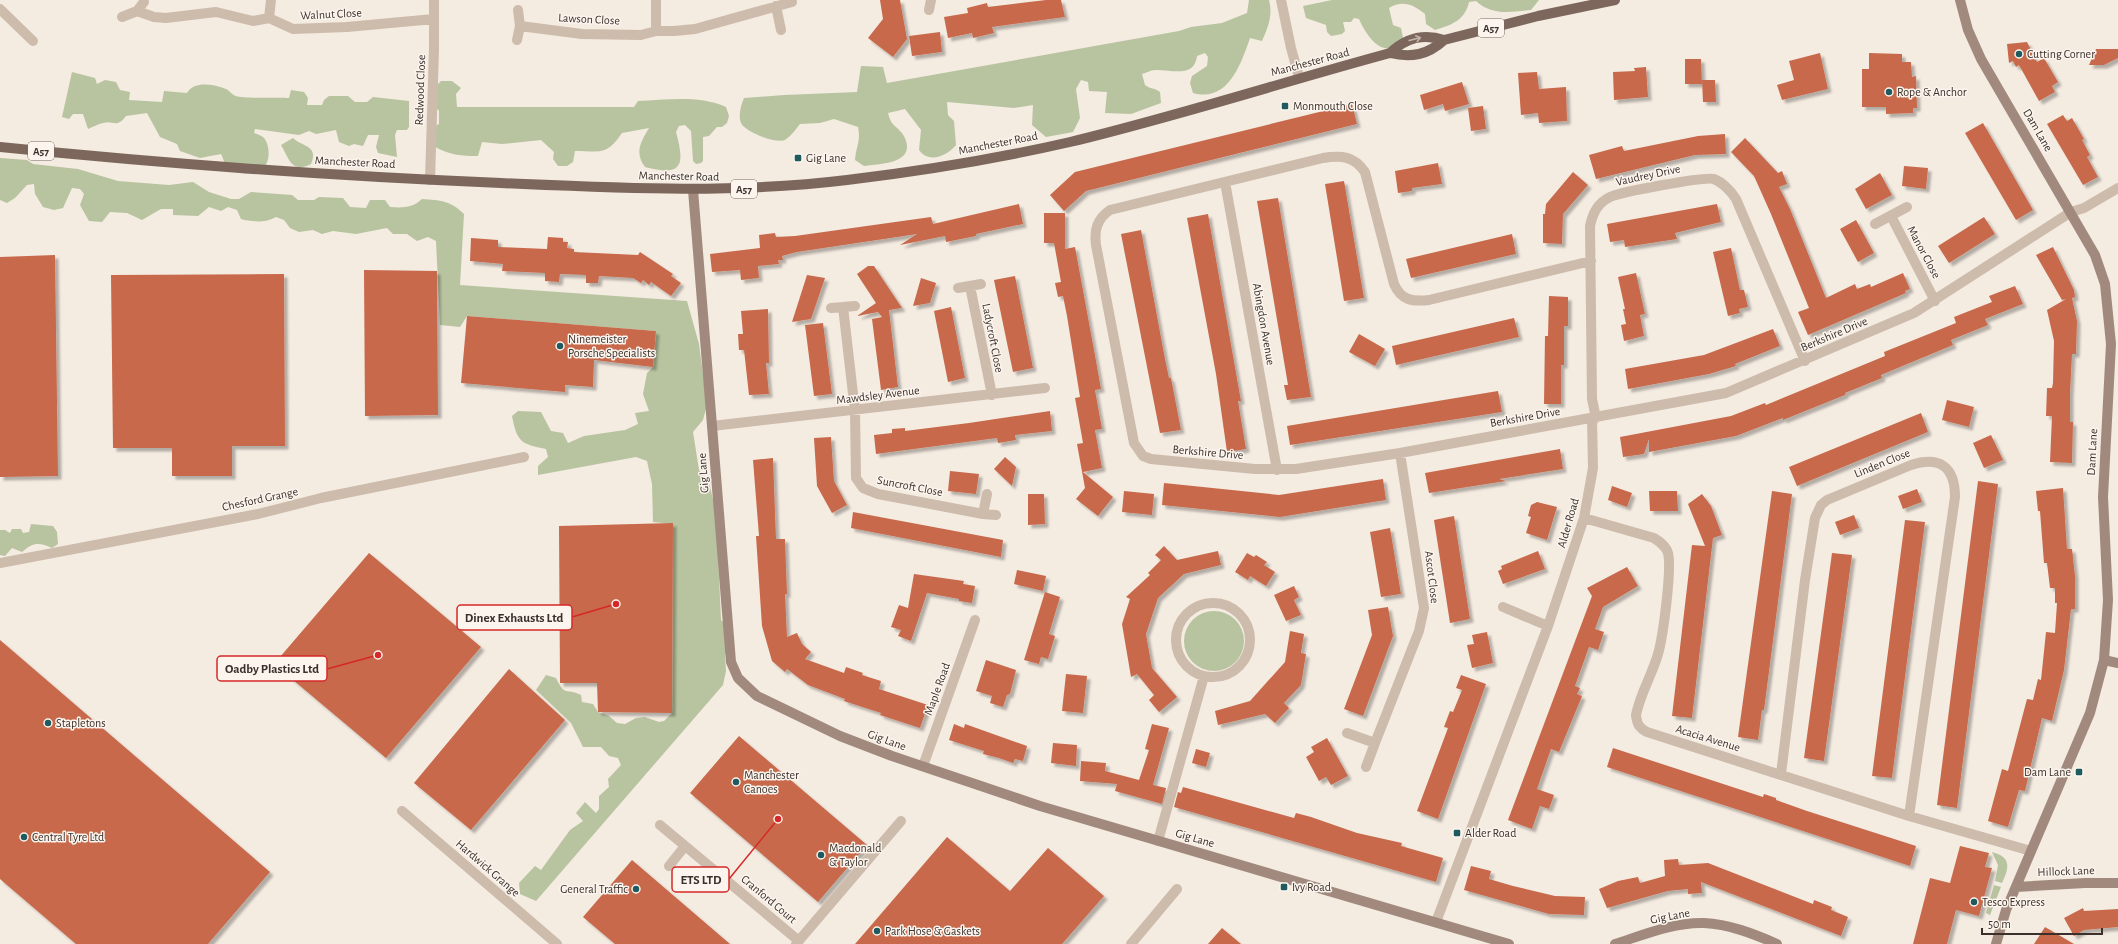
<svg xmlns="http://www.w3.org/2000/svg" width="2118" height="944" viewBox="0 0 2118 944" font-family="'Alegreya Sans',sans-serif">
<defs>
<filter id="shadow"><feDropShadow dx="3.5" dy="3.5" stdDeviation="1" flood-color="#0004"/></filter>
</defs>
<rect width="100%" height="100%" fill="#f4ebe1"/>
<!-- green -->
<path fill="#b8c4a0" d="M1249 0H1269C1273 16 1268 27 1262 41L1250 38C1241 64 1228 103 1193 93L1190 83 1192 76 1207 66 1208 57 1205 53 1197 56C1194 79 1171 69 1155 70 1151 70 1146 73 1142 74L1145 85C1150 89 1155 88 1160 92L1161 103 1131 114 1105 113 1107 92 1089 91 1088 82 1081 80 1076 89 1080 118 1073 132 1046 137 1032 125 1033 105 1014 108 947 102 948 115 954 121 956 145C947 156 929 164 919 150L921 130 905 109 888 113C891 125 894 124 902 133 905 137 907 142 907 147 907 164 877 164 864 166L855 160C856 146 861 142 858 127L834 119 820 123 800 124C796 129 791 136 785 140 776 144 745 132 741 123 738 115 741 105 744 98L784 95 857 92 861 66 883 67 887 83 1179 31 1191 27 1222 23 1247 13Z
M1332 0H1539L1531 10C1511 12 1492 16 1476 1L1469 2C1465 20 1452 25 1435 30L1426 24 1425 14C1413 4 1402 0 1389 8L1393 25 1401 28 1403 38C1385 63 1367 37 1359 19L1354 18 1351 22H1343L1345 31 1342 34 1331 36 1327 32 1326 25 1306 18 1303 6Z
M72 72 95 78 97 84 105 80 116 82 120 90 130 92 129 100 162 102 164 91 187 93C194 81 213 84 226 89 230 91 232 95 236 96 244 99 279 97 289 98L291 90 304 92 308 98 307 105H322L324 100 329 96H348L355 102H367L373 97 409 101V127L407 130H397L395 135 397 157 378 153 376 147 379 135H368L363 146 354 144 349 146 339 142 336 130 316 134 309 131 299 135 255 129 254 133C257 134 260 135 263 137 270 143 271 162 263 168 254 176 234 175 226 166 224 163 223 157 221 154L200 158 180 151 177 144 160 137 147 113 126 116C116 129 114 120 103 123 98 124 93 127 88 129L83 114H73L69 119 62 117Z
M441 81H452L461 88 456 94 457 107H634L638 101C667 100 699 95 726 107L729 116 727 123 722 127H717L709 136 703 137V161L701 163 696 164 693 161 691 131 685 125 679 126 676 132C685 165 683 177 645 167 634 152 641 142 649 128L622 133C606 156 601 151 575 151L573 162 567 166H558L553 159 554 152 541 140 502 144 482 142 478 156C463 156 447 155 434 146L430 129 439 124V111L434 105 435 87Z
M293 138C302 147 319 145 311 164 291 174 289 158 281 145Z
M0 158 27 160 33 164 78 169 118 181 169 185 193 182 209 192 231 199H239L251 192 292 195 298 200H314L319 197 343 198 350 207 366 208 370 200H385L390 207C403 208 412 208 422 199 440 200 451 201 464 214L460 285 687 301 699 344 707 405 703 420 693 432 699 470 709 482 716 513 721 620C733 633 736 640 725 655L726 671 723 685 536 901 520 894 519 883 535 866 541 870 570 830 583 821 576 813 585 802 596 813 599 809V796L609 787 608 779 621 765 618 758 609 756 601 747H583L571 723 536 690 546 675 556 678C566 698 565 687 581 695L582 702 593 704 598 712 609 716 617 723 625 724 636 718 645 717 659 722 664 721 672 713 673 524 653 522 652 484 647 461 636 457 538 475V466L548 457 546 449C521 444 517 442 512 416L518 411 541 412 551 431 563 433 568 443 584 436 625 430 638 424 635 413 649 411 643 394 647 373 653 367 656 331 467 316 460 327 440 325 436 241 428 237 417 241 407 234H393L387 228 356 234 333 231 322 234 313 230 299 232 290 228 284 220 276 217C266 223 252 222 241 219L237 210 228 207 221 211 209 207 198 216 173 215V209H161L142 220 127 213 110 212 102 222 89 221 80 205 84 194 80 189 72 188 63 208 54 210 43 207 35 194 34 184 27 185 15 198 7 203 0 200Z
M31 524 53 526 57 532 58 544 52 548C39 542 33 542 22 552L12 548 5 556 0 555V530H5L10 533 12 529H21L23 533 29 532Z
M1184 641a30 30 0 1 1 60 0a30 30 0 1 1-60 0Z
M1992 852C2012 857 2009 868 2002 883L1995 881 1998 865Z
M1994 885 2001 887 1990 915 1986 913Z"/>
<!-- building -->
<path fill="#c8694b" filter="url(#shadow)" d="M880 0H900L907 39 893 57 868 38 883 19Z
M1046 0H1061L1065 17 992 27 994 33 973 38 972 33 948 38 944 17 968 13 967 8 987 3 988 7Z
M940 32 942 52 912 56 909 36Z
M2027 42 2037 62 2044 58 2058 82 2052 86 2055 92 2039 101 2019 65 2016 67 2013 61 2009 63 2007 44Z
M2096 49H2118V58L2104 65H2089Z
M1820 53 1828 89 1782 100 1777 85 1794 80 1789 61Z
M1869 53 1902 54V62H1911L1912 77 1916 76 1917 108H1913V113L1886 114V107H1862V69H1869Z
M1685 59H1701L1702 84H1685Z
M1646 67 1648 97 1614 100 1613 72 1635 71 1634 68Z
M1537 72 1539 89 1566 87 1567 121 1539 123 1538 113 1521 115 1518 73Z
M1702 80H1715L1716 102H1703Z
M1462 82 1469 104 1445 111 1443 104 1424 110 1420 95Z
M1352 104 1357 124 1086 191 1064 211 1050 195 1075 172Z
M1483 106 1486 129 1471 131 1468 108Z
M2063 115 2067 121 2072 118 2084 139 2082 140 2090 155 2087 157 2098 177 2083 185 2047 124Z
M1983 123 2033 210 2016 220 1965 133Z
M1725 134 1726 154 1695 155 1596 179 1589 155 1622 146 1624 151 1698 136Z
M1745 138 1778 173 1782 171 1787 184 1779 187 1790 209 1826 298 1855 284 1857 289 1870 284 1871 287 1903 273 1910 289 1905 291 1906 293 1808 335 1798 312 1809 308 1771 214 1754 176 1731 152Z
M1438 163 1442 184 1412 188V191L1398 193 1395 171Z
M1904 166 1928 168 1926 189 1902 186Z
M1573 172 1588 185 1563 214 1562 244 1543 243V214H1545L1546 204Z
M1880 173 1892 195 1866 209 1855 189Z
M1344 181 1364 298 1344 301 1325 184Z
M1278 198 1311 397 1287 400 1284 385H1288L1257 201Z
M1019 204 1023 224 976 234V236L946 242 945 236 900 245 917 234 797 252 782 256 783 260H778L779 264 758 266 759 278 741 280 740 270 712 272 710 254 760 248 759 235 775 233 776 237 795 236 931 217 933 224Z
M1717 204 1721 222 1675 233 1677 239 1625 247 1624 240 1610 242 1607 224Z
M1044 213H1065V249L1075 247 1094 350 1101 389 1095 390 1102 429 1095 430 1102 468 1083 472 1113 497 1098 516 1076 499 1085 488 1077 444 1083 443 1075 398 1080 397 1067 316 1063 296 1058 297 1055 283 1061 282 1054 243H1044Z
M1208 214 1241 401H1238L1246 449 1227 452 1216 374 1187 218Z
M1984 217 1995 234 1949 263 1938 246Z
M1856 220 1874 253 1858 262 1840 229Z
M1141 230 1165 359 1169 378H1171L1181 430 1160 433 1121 234Z
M1512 234 1516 254 1411 278 1406 259Z
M548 237 563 238V242H568L567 248 574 249V252L638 255 640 252 673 274 671 276 681 283 671 296 651 282 649 285 643 280 641 283 633 278 599 276 598 283H586V275L560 274 559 282 545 281V273L502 271 503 264 470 261 471 238 498 240V247L547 249Z
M2053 247 2074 290 2075 297 2072 298 2077 321 2076 354H2072L2070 393V422H2073L2072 463 2050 462 2052 416H2046L2047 388H2052L2053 383 2054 341 2047 310 2066 299 2062 300 2036 255Z
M1731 248 1740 290H1744L1748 307 1739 309 1740 313 1728 316 1713 252Z
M55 255 58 476 0 477V257Z
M868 266H874L902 308 889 310 898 387 881 390 872 319 882 317 878 312 857 316 876 303 857 274Z
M364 270 437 271 438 415 365 416Z
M1636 273 1645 314 1640 315 1644 336 1624 341 1621 325 1626 324 1623 309H1625L1618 277Z
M284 274 285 446H232V476H172V448H113L111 275Z
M807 275 825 278 811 319 792 322Z
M1015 276 1033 368 1013 372 994 280Z
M921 278 936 283 930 303 913 306Z
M2015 286 2023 304 1985 319 1988 325 1951 340 1953 345 1881 375 1882 378 1845 393V395L1783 420V418L1736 436 1649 452V439L1644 454 1623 457 1620 437 1731 416 1765 403 1766 405 1885 356 1884 352 1956 323 1954 317 1992 302 1989 296Z
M1549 296 1568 297V326H1564V365H1561V404H1544L1545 336H1548Z
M951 307 965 378 948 382 934 311Z
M768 309 769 363H766L769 394 749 395 744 350H739L738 334H743L741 311Z
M467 316 656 331 653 367 594 360 593 387 565 385V392L461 383Z
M1514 318 1519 337 1396 365 1392 346Z
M823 323 832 394 814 396 805 325Z
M1773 329 1780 346 1735 364 1736 366 1709 374 1628 389 1625 369 1704 355Z
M1359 334 1385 349 1375 366 1349 352Z
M1498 391 1502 412 1290 445 1287 426Z
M1947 400 1974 407 1969 427 1942 420Z
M1050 411 1052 431 1015 435 1016 440 998 443 997 438 876 454 874 435 892 433V429L905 428V431L969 423Z
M1921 413 1928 432 1797 486 1789 467Z
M1991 435 2003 460 1984 468 1973 443Z
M831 437 834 481 847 505 832 513 817 486 814 438Z
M1560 449 1563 469 1499 479 1506 481 1429 493 1425 473Z
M1005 457 1016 467 1012 486 994 469Z
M773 458 776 539H785L787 594H785L787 637 797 633 802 644 811 652 805 659 844 673 846 667 863 673 862 675 881 681 879 689 928 705 920 728 880 715 881 713 844 701 845 699 808 685 787 669 785 672 772 661 762 626 756 536H759L753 460Z
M950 471 979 474 976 494 948 491Z
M1383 479 1386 500 1280 517 1162 505 1164 483 1279 495Z
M1978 481 1998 484 1957 808 1937 805Z
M1612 486 1632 493 1627 507 1608 500Z
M2063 488 2067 549H2072L2075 576V609H2071L2064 670 2052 721 2042 718 2025 791 2019 790 2008 827 1988 821 2002 769 2008 771 2027 699 2033 700 2038 679 2041 680 2046 632 2055 633 2057 603H2055V588H2050L2047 563H2044L2040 511H2038L2036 491Z
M1917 489 1922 502 1903 509 1898 496Z
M1124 491 1154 494 1152 515 1122 512Z
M1649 491H1677L1678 511H1650Z
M1772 491 1792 494 1764 710H1762L1758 740 1738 737Z
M1028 494H1044L1045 524 1028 525Z
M1702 494 1711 506 1722 535 1713 538 1692 718 1672 716 1692 545 1705 546 1688 504Z
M1537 502 1557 507 1547 540 1526 533 1531 517 1528 516 1531 505Z
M853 512 1003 540 1001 557 851 528Z
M1854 515 1859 528 1840 535 1835 522Z
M1454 516 1470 619 1450 623 1434 520Z
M1905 520 1925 522 1892 778 1872 776Z
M673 523 672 713 598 712 597 683H560L559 526Z
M1390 528 1401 594 1381 597 1370 532Z
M1164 546 1177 560 1218 551 1221 565 1184 574 1158 598 1146 634 1152 668 1177 697 1159 712 1149 700 1154 695 1137 674 1131 677 1122 624 1130 599 1126 597 1150 575 1148 573 1161 560 1155 555Z
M1538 551 1545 569 1503 584 1498 571 1502 569 1501 566Z
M369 553 481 647 386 758 274 664Z
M1247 553 1254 557 1256 555 1267 562 1264 565 1275 572 1266 586 1250 576 1248 580 1235 572Z
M1832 553 1852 555 1824 761 1804 758Z
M1627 567 1638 586 1603 607 1595 629 1604 632 1598 650 1589 647 1575 686 1580 688 1577 694 1582 696 1559 752 1551 749 1537 789 1554 795 1549 809 1540 806 1532 829 1508 820 1592 596 1587 588Z
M1017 570 1046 576 1043 591 1014 584Z
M914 574 964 581 963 584 975 586 972 603 959 601V599L927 593 911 641 898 636 901 630 891 627 899 605 908 608Z
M1294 586 1299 597 1294 600 1301 615 1286 621 1274 595Z
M1045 592 1060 597 1049 634 1055 636 1048 659 1041 657 1039 664 1024 660Z
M1388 607 1393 636 1363 716 1344 709 1372 635 1368 610Z
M1290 631 1304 634 1301 653 1306 654 1301 685 1284 703 1289 708 1275 723 1265 714 1218 725 1215 711 1250 701 1285 662Z
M1487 632 1493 663 1472 668 1467 645 1474 644 1472 635Z
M0 640 270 872 208 944H76L0 879Z
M986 660 1016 670 1010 694 1007 695 1003 707 990 703 992 696 976 691Z
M509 669 565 720 471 830 414 783Z
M1066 674 1087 676 1083 713 1062 711Z
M1461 675 1486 684 1438 819 1417 811 1448 728 1444 727 1450 711 1453 712 1462 690 1456 688Z
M954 724 964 728 965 724 1027 746 1023 761 1015 759 1013 763 999 758 983 754 984 751 949 740Z
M1152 724 1169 728 1153 785 1166 788 1162 804 1115 791 1117 784 1080 781 1081 761 1106 763 1105 771 1139 780 1149 750 1145 749Z
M739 736 867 845 818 902 690 793Z
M1327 738 1348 776 1331 785 1326 777 1319 781 1306 757 1314 752 1311 747Z
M1053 743 1077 745 1076 766 1051 763Z
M1613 748 1763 797 1764 794 1776 798V800L1807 811 1916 846 1910 866 1607 767Z
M1196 749 1210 753 1206 767 1192 763Z
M1183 787 1294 818 1296 813 1311 817 1357 833 1402 843 1401 846 1443 858 1436 882 1174 807 1178 792 1181 793Z
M947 837 1010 891 1048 848 1104 896 1062 944H855Z
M1960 846 1989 853 1985 867 1992 868 1979 916 1956 910 1947 944H1913L1930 878 1950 883Z
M1678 859 1679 865 1708 863 1813 904 1814 900 1832 907 1831 910 1848 917 1841 936 1701 882 1702 893 1688 894V889L1668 891 1607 908 1599 889 1618 881 1638 877 1640 883 1665 876 1664 860Z
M632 860 730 944H615L583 917Z
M1471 866 1491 871 1489 879 1513 886 1555 896 1585 897 1584 915 1549 914 1464 890Z
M2083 908 2084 911 2118 909V927L2084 930 2074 936 2064 918Z
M2045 927 2074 944H2034Z
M1222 928 1241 944H1208Z"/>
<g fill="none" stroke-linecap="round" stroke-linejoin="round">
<!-- street -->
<path stroke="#cdbbac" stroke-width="10" d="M656 0V31
M1281 0 1291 48 1299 77
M776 6 781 30
M0 9 33 41
M929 10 931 0
M137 11 154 17 166 18 216 12 253 21 269 18 293 29 347 27 434 19
M122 17 137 11 144 2
M269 18 271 0
M520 26 582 34 641 35 656 31H674L695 29 792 2
M517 40 520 26 518 10
M430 180 434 49V0
M1225 182 1277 470
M1891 216 1935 301
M1875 224 1907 207
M1591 261 1429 300C1412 302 1401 300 1394 284L1365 172C1354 156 1341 155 1323 158L1110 210C1097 219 1094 230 1096 245L1134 443 1143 456 1151 459 1255 469H1296L1400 453 1726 393 1914 313 2071 212 2084 208 2118 188
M970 286 992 395
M958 288 981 284
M843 307 855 411 856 478 863 488 878 494 983 514
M831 308 855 306
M1596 418 1592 399 1590 226C1593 212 1598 203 1610 197 1621 192 1705 176 1714 179 1724 183 1730 190 1736 199L1805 361
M712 426 1045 388
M987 494 983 514 996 515
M1584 518 1654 538C1660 542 1666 546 1668 553 1672 569 1663 637 1658 654 1652 675 1640 694 1636 715 1637 724 1639 728 1647 732L1909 816 2031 851
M0 563 258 514 321 498 524 457
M1176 640a37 37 0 1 1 74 0a37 37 0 1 1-74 0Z
M1503 607 1548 626
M1347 733 1375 743 1366 767
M1375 743 1419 631 1424 608 1400 453
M923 766 975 620
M1781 774 1805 580 1815 518 1821 505 1827 500 1911 465C1939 456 1955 466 1955 497L1909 816
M402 811 557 944
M660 825 799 941
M1158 841 1204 676
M669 866 685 846
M1436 922 1548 626 1584 518 1593 468 1592 419
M796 944 901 821
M1131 944 1177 889"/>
<!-- secondary -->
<path stroke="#a18a7d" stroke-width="10" d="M1960 0 1968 30 1981 59 2095 255 2105 284 2111 344 2103 497 2108 600 2104 660 2090 713 2006 910 1996 944
M693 190 731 662 738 678 757 696 840 736 892 756 1040 806 1509 944
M2104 660 2118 663
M2016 887 2085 883H2118
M1615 944C1643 935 1674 922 1704 923 1729 924 1754 934 1777 944"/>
<!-- primary -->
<path stroke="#7d675c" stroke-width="10" d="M1390 53C1411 58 1428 55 1444 40L1538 16 1615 0
M0 147C167 164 333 176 501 183 617 188 732 194 847 180 922 171 996 159 1070 142 1178 116 1283 82 1390 53 1406 38 1423 33 1444 40"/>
</g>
<!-- one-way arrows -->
<defs><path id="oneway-shaft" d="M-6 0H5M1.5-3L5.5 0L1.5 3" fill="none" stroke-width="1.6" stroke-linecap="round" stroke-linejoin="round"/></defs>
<use stroke="#c2b5ac" href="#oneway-shaft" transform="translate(1415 39) rotate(-14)"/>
<!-- markers -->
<g fill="#1f5a5e" stroke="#fbf5ee" stroke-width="1.5">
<circle cx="2019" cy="54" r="4"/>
<circle cx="1889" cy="92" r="4"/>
<rect x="1281" y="102" width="8" height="8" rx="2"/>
<rect x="794" y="154" width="8" height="8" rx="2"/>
<circle cx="560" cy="346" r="4"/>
<circle cx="48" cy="723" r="4"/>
<rect x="2075" y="768" width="8" height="8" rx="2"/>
<circle cx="736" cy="782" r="4"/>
<rect x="1453" y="829" width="8" height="8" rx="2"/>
<circle cx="24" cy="837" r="4"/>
<circle cx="821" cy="855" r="4"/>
<rect x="1280" y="883" width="8" height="8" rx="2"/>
<circle cx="636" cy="889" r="4"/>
<circle cx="1974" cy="902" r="4"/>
<circle cx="877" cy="931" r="4"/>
</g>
<g text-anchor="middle" stroke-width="3" stroke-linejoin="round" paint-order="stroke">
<!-- shield labels -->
<g fill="#fbf5ee" stroke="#756b66" stroke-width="1">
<rect x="1478" y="19" width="26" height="18" rx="3"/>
<rect x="28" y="142" width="26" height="18" rx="3"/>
<rect x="731" y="180" width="26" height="18" rx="3"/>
</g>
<g font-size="11" font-weight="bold" fill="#3b302b">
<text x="1491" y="32">A57</text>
<text x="41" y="155">A57</text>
<text x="744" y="193">A57</text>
</g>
<!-- street labels -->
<g font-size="12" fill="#3b302b" stroke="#fbf5ee">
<text transform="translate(331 14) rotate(-3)" y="4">Walnut Close</text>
<text transform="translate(589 19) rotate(3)" y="4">Lawson Close</text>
<text transform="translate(1310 62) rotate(-15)" y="4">Manchester Road</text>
<text transform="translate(420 90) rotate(-88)" y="4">Redwood Close</text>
<text transform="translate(2038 130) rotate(60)" y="4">Dam Lane</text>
<text transform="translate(998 143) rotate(-11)" y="4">Manchester Road</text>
<text transform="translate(355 162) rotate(3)" y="4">Manchester Road</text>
<text transform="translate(1648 175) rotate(-12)" y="4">Vaudrey Drive</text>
<text transform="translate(679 176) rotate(1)" y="4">Manchester Road</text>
<text transform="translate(1924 252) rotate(62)" y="4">Manor Close</text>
<text transform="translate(1264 324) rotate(80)" y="4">Abingdon Avenue</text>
<text transform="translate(1834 334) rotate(-23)" y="4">Berkshire Drive</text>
<text transform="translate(993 338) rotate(79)" y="4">Ladycroft Close</text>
<text transform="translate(878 395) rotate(-7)" y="4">Mawdsley Avenue</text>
<text transform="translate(1525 417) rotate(-10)" y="4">Berkshire Drive</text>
<text transform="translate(1208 452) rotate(5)" y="4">Berkshire Drive</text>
<text transform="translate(2092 452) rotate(-87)" y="4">Dam Lane</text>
<text transform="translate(1882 463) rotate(-22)" y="4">Linden Close</text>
<text transform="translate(703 473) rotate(-94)" y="4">Gig Lane</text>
<text transform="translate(910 486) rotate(11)" y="4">Suncroft Close</text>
<text transform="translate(260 499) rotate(-12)" y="4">Chesford Grange</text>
<text transform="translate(1568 523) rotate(-74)" y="4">Alder Road</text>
<text transform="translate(1432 577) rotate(83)" y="4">Ascot Close</text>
<text transform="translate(937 689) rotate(-70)" y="4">Maple Road</text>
<text transform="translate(1708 738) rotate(17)" y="4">Acacia Avenue</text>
<text transform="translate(887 740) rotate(20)" y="4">Gig Lane</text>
<text transform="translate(1195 838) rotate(16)" y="4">Gig Lane</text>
<text transform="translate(488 868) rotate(41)" y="4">Hardwick Grange</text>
<text transform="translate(2066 871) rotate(-2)" y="4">Hillock Lane</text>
<text transform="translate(769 899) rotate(40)" y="4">Cranford Court</text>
<text transform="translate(1670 916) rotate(-11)" y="4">Gig Lane</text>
</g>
<!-- poi labels -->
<g font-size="12" fill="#3b302b" stroke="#fbf5ee" text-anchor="start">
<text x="2027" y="58">Cutting Corner</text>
<text x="1897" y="96">Rope &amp; Anchor</text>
<text x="1293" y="110">Monmouth Close</text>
<text x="806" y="162">Gig Lane</text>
<text x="568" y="343">Ninemeister<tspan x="568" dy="14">Porsche Specialists</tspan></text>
<text x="56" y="727">Stapletons</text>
<text x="2071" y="776" text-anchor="end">Dam Lane</text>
<text x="744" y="779">Manchester<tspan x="744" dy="14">Canoes</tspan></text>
<text x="1465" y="837">Alder Road</text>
<text x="32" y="841">Central Tyre Ltd</text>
<text x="829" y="852">Macdonald<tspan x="829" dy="14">&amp; Taylor</tspan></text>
<text x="1292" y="891">Ivy Road</text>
<text x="628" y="893" text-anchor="end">General Traffic</text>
<text x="1982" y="906">Tesco Express</text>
<text x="885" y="935">Park Hose &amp; Gaskets</text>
</g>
</g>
<!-- callouts -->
<path fill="none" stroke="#d62828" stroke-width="1.5" d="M616 604L572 617M378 655L327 669M778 819L729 879"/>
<g fill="#d62828" stroke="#fbf5ee" stroke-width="1.5">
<circle cx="616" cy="604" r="4"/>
<circle cx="378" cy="655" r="4"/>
<circle cx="778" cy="819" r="4"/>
</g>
<g fill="#fbf5ee" stroke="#d62828" stroke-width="1.5">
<rect x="457" y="605" width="115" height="25" rx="4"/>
<rect x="217" y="656" width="110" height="25" rx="4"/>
<rect x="672" y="867" width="57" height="25" rx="4"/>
</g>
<g font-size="13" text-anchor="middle" font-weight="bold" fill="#3b302b">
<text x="514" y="622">Dinex Exhausts Ltd</text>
<text x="272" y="673">Oadby Plastics Ltd</text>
<text x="701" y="884">ETS LTD</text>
</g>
<!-- scale -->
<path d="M1982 928v6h120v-6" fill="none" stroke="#3b302b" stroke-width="2"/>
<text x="1988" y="928" font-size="12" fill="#3b302b" stroke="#fbf5ee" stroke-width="3" paint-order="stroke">50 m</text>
</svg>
